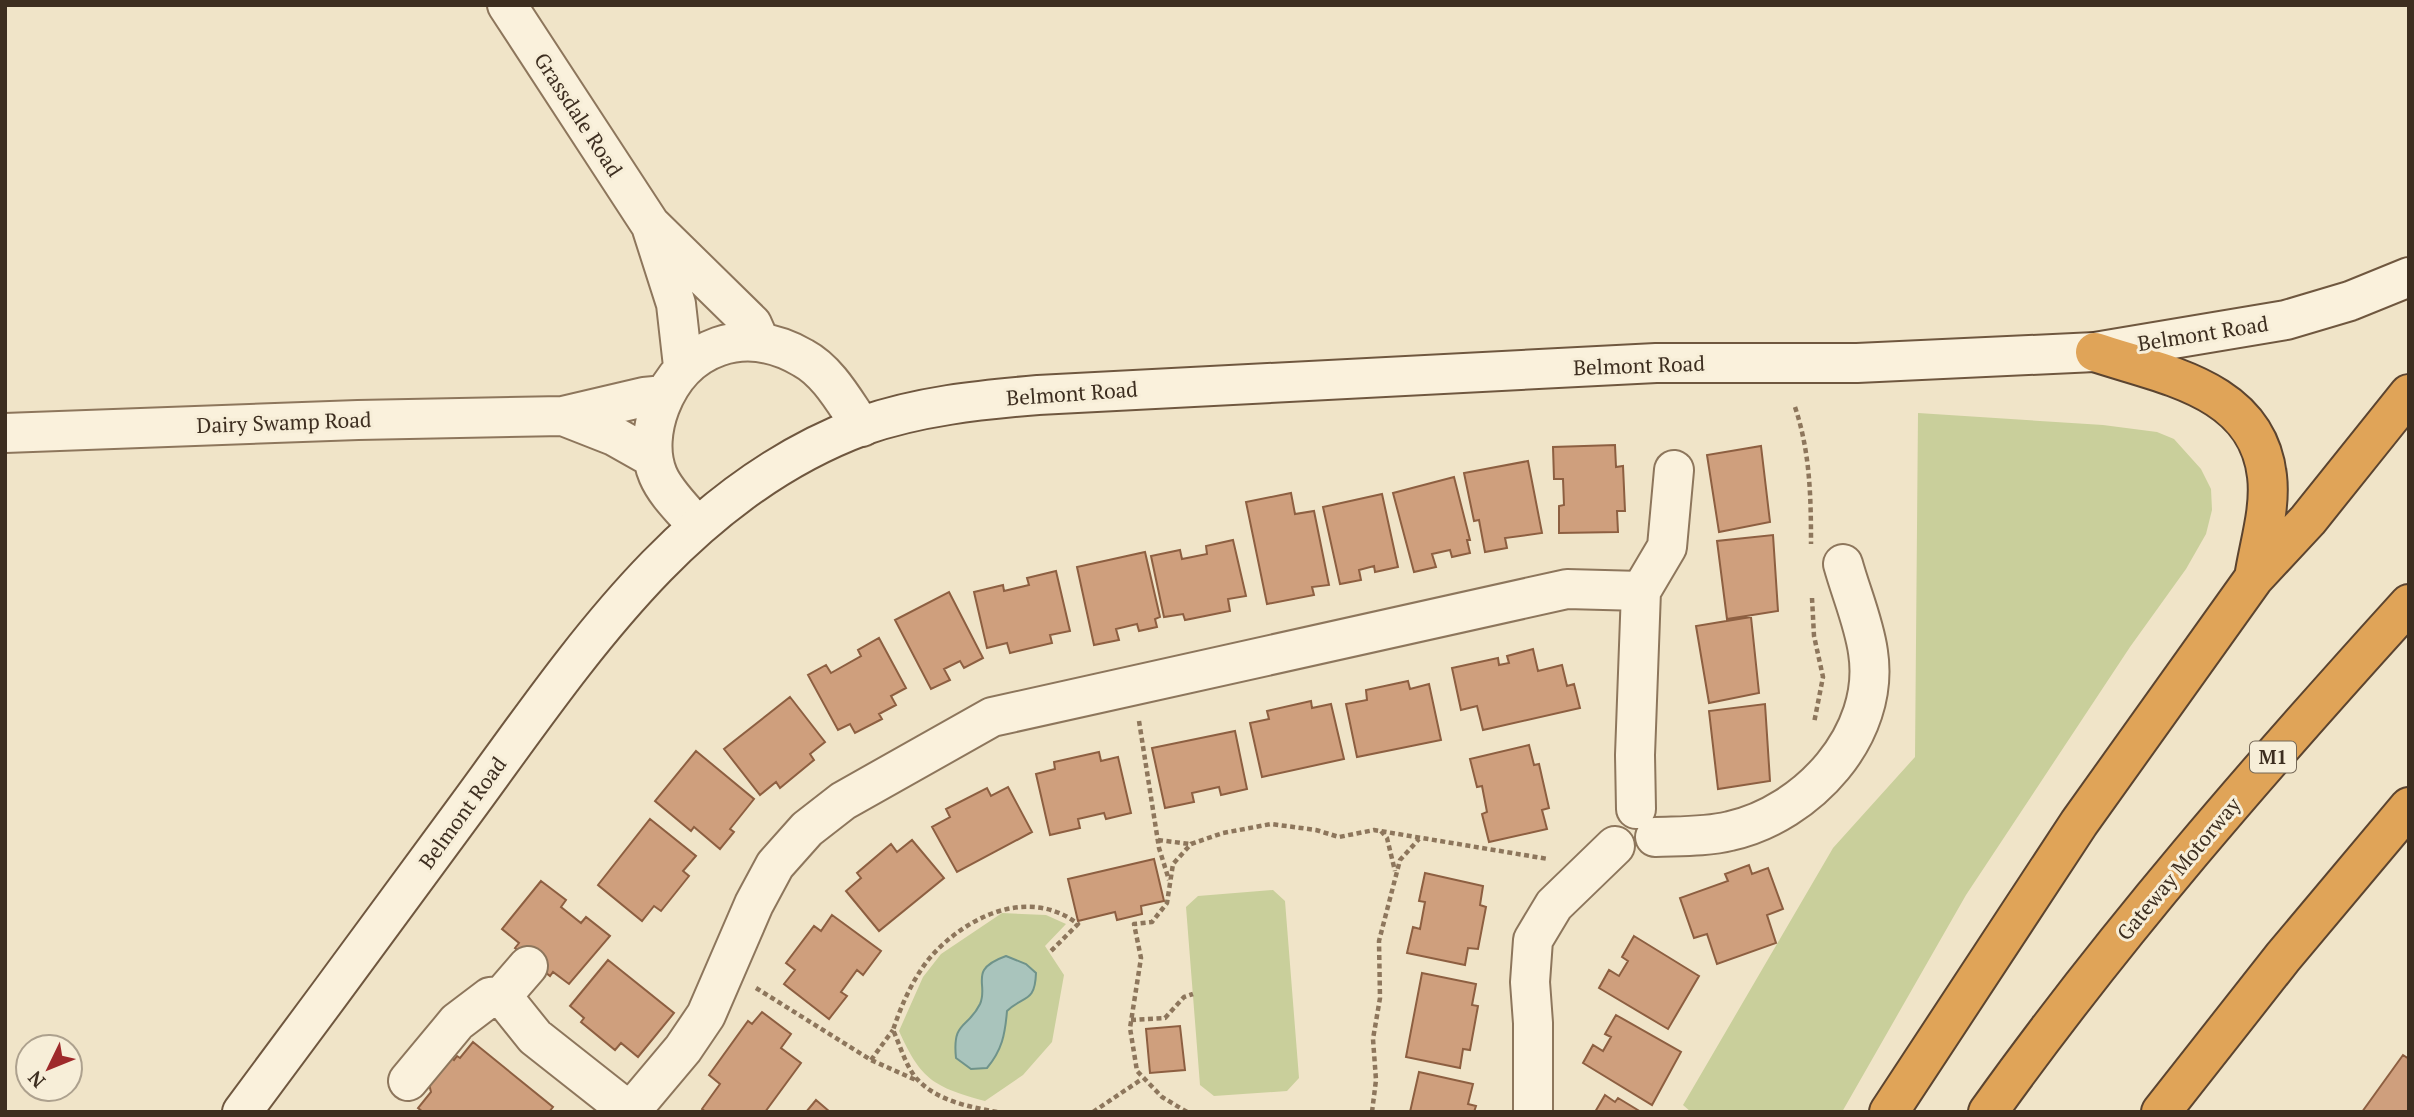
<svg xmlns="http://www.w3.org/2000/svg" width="2414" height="1117" viewBox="0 0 2414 1117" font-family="'PT Serif',serif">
<rect width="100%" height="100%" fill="#f0e4c8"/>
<!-- green -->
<path fill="#c9cf9b" d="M1918 413 2103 425 2157 432 2174 439 2201 469 2211 489 2212 510 2206 534 2186 569 2130 647 1966 895 1842 1112H1691L1683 1105 1833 848 1915 757Z
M1273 890 1285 901 1299 1078 1287 1091 1214 1096 1200 1085 1186 907 1198 896Z
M1002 913 1046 915 1066 924 1045 946 1064 975 1052 1042 1023 1075 985 1101C934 1087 921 1080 899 1031L923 977 941 954Z"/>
<!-- water -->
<path fill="#a9c4bc" stroke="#6f938a" stroke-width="2" d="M1006 956 1026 964 1036 973C1035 1004 1023 995 1007 1011 1005 1035 1002 1050 987 1068L971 1069 956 1058C952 1020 968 1029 980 1004 989 984 967 970 1006 956Z"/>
<!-- building -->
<path fill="#cf9f7d" stroke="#8d5f41" stroke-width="2" d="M1615 445 1616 467 1623 466 1625 511H1617L1618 532 1559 533V506L1564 505 1563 479H1554L1553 447Z
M1761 446 1770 522 1719 532 1707 455Z
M1528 461 1542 533 1505 538 1507 548 1485 552 1479 520 1474 521 1464 473Z
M1454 477 1470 540H1467L1470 553 1452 557 1450 550 1432 554 1436 567 1414 572 1393 493Z
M1291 493 1295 514 1314 511 1329 585 1312 587 1314 595 1267 604 1246 502Z
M1382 494 1398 567 1375 572 1374 566 1359 570 1361 580 1340 584 1323 507Z
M1773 535 1778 611 1727 619 1717 541Z
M1233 540 1246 596 1228 599 1230 611 1185 620 1183 614 1164 617 1151 556 1180 550 1182 559 1207 554 1206 546Z
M1145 552 1160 617 1155 619 1157 627 1139 631 1137 624 1116 629 1119 640 1094 645 1077 567Z
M1056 571 1070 631 1050 635 1052 643 1010 653 1007 643 987 648 974 592 1003 585 1004 591 1029 585 1027 578Z
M949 592 983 658 964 668 960 661 944 669 950 680 931 689 895 620Z
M1751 617 1759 693 1709 703 1696 626Z
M879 638 906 688 891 696 896 705 879 714 882 719 855 733 850 724 838 730 808 675 826 665 831 673 861 656 858 650Z
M1533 649 1538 671 1562 665 1567 686 1574 684 1580 708 1483 730 1477 706 1461 710 1452 668 1498 658 1499 665 1509 663 1507 656Z
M1408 681 1410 689 1429 684 1441 740 1357 757 1346 704 1367 700 1366 690Z
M790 697 825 742 810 754 814 760 780 788 776 782 760 795 724 749Z
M1311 701 1312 708 1331 704 1344 759 1262 777 1250 723 1269 719 1267 711Z
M1765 704 1770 781 1718 789 1709 711Z
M1235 731 1247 789 1221 795 1219 787 1192 793 1194 802 1165 808 1152 748Z
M1529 745 1534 765 1539 764 1549 808 1542 810 1547 829 1489 842 1482 814 1487 812 1482 786 1477 787 1470 759Z
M696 751 754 799 730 829 734 832 720 849 694 827 691 831 655 801Z
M1099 752 1101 761 1118 757 1131 813 1106 819 1104 813 1078 819 1080 828 1050 835 1036 774 1055 769 1054 762Z
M1008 787 1032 832 957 872 932 827 950 817 946 809 987 788 991 796Z
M650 819 696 856 683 871 689 876 661 911 654 906 642 921 598 885Z
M912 840 944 878 879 931 846 891 861 878 857 873 891 844 897 852Z
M1154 859 1164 901 1141 906 1142 914 1117 920 1115 912 1078 921 1068 879Z
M1749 865 1752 874 1768 868 1783 909 1767 915 1776 943 1717 964 1707 934 1694 938 1680 898 1728 881 1725 874Z
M1425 873 1483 886 1480 905 1486 907 1478 949 1468 948 1465 965 1407 953 1413 927 1420 929 1425 902 1419 901Z
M541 881 566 900 561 907 581 923 586 917 610 936 569 984 553 972 550 976 515 948 519 943 502 929Z
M832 915 881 951 863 975 857 970 841 992 847 996 829 1019 784 984 795 970 786 963 814 926 821 931Z
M1634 936 1699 976 1668 1029 1599 988 1609 970 1619 976 1628 961 1622 957Z
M608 960 674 1013 638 1057 621 1043 615 1050 581 1022 584 1018 570 1006Z
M1422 973 1476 984 1472 1005 1478 1006 1470 1050 1463 1049 1460 1068 1406 1057Z
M762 1012 791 1034 781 1048 801 1063 765 1112H706L702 1109 720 1084 709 1075 748 1021 752 1024Z
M1616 1015 1681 1052 1652 1105 1583 1063 1593 1045 1603 1051 1611 1037 1605 1034Z
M1180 1026 1185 1070 1150 1073 1146 1029Z
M473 1042 553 1107 549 1112H423L418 1108 431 1092 429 1084 450 1057 454 1060 457 1056 460 1058Z
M2403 1055 2409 1059V1112H2362Z
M1419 1072 1473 1084 1468 1104 1476 1106 1474 1112H1410Z
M1605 1095 1615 1102 1618 1098 1641 1112H1595Z
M816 1100 830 1112H806Z"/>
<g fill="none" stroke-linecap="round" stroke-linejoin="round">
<defs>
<path id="street" d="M507 5 650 224 752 324 760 342
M652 229 676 304 683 366
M563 416 614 436 653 458
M5 433 358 420 563 416 644 397 665 395
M697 526C684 510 666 494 658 475 649 454 652 428 660 407 684 345 745 324 803 358 829 372 845 403 862 427
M1636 809 1635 755 1641 591 1667 547 1674 470
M1655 837C1679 836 1706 837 1730 831 1807 814 1881 735 1868 652 1864 623 1851 593 1843 564
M502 996 535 1037 630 1112
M408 1081 457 1022 490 997 502 996 528 966
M630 1112 683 1049 706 1015 754 904 775 865 807 829 843 801 992 717 1567 589 1641 591
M1533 1112V1023L1530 982 1533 940 1554 905 1615 846"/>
<path id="secondary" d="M242 1112C317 1012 391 910 465 810 574 662 681 493 862 426 919 406 979 400 1038 395L1656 363H1857L2095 352 2286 320 2350 301 2409 277"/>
<path id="highway" d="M2095 352C2163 375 2257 388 2267 476 2271 509 2259 545 2254 578
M1889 1112 2079 823 2254 578 2308 520 2409 394
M1988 1112C2116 933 2261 767 2409 604
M2161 1112 2283 957 2409 807"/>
</defs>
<!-- street casing -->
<use href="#street" stroke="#8d765c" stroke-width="42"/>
<!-- secondary casing -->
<use href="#secondary" stroke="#6f573f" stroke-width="42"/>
<!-- highway casing -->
<use href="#highway" stroke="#5b4430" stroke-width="42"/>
<!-- path -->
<path stroke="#8d765c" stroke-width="4.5" stroke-dasharray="5 3.5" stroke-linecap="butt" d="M1795 407C1810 452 1811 496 1811 544
M1812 598 1814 636 1823 677 1814 723
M1139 721 1159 848 1169 880
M1381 831 1387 838 1395 871
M1158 840 1190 844
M756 988 871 1060 918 1081
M1131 1020 1165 1018 1184 997 1193 994
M871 1060 893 1030
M997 1112C970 1107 937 1101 917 1079 906 1067 900 1045 893 1030 902 1003 916 971 937 950 975 912 1032 889 1078 924L1051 951
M1093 1112 1142 1079
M1187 1112 1162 1097 1137 1071 1130 1028 1141 958 1134 924 1152 922 1167 903 1173 864 1191 844 1223 833 1271 824 1316 830 1339 837 1374 830 1548 859
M1372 1112 1376 1080 1373 1039 1380 998 1379 941 1400 860 1419 839"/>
<!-- street -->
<use href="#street" stroke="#faf1dc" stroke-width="38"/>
<!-- secondary -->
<use href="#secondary" stroke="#faf1dc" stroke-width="38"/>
<!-- highway -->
<use href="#highway" stroke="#e0a458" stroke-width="38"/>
</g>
<g text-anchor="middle" stroke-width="6" stroke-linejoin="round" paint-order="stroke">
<!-- shield labels -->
<rect fill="#f7eed8" stroke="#756857" stroke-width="2" x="2250" y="741.5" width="46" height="31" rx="5"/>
<g font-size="19" font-weight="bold" fill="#3d2e20">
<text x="2273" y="764">M1</text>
</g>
<!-- street labels -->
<g font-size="21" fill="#3d2e20" stroke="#f7eed8">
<text transform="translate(578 115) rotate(57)" y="7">Grassdale Road</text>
<text transform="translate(2203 334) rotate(-9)" y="7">Belmont Road</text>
<text transform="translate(1639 366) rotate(-2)" y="7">Belmont Road</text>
<text transform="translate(1072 394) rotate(-4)" y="7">Belmont Road</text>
<text transform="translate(284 423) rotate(-2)" y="7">Dairy Swamp Road</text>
<text transform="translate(463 813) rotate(-54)" y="7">Belmont Road</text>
<text transform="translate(2179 869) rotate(-50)" y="7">Gateway Motorway</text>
</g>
</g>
<!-- border -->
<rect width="2414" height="1117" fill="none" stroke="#3d2e20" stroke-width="14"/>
<!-- north arrow -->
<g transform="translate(49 1068) rotate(227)"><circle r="33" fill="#f7eed8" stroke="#ada18e" stroke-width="2"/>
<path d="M0-5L12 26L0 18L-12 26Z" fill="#9e2a2b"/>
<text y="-10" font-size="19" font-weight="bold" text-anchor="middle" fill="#3d2e20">N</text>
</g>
</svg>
